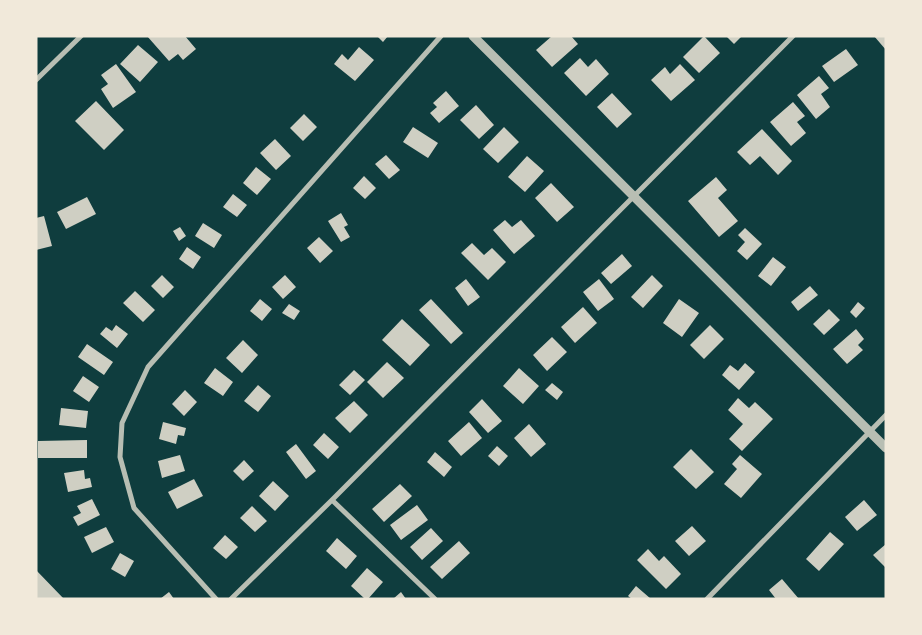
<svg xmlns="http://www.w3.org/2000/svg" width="922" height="635" viewBox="0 0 922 635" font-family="'Alegreya Sans',sans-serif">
<rect width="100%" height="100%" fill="#0f3d3e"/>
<!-- building -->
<path fill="#cfcfc3" d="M147 36H185L196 49 183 60 178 54 169 61Z
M377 36H388L383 42Z
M552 36H571L578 44 552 67 536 50Z
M704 36 720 53 699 73 683 57Z
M726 36H742L734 44Z
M874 36H886V50Z
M138 45 158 62 140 82 120 64Z
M359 47 374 60 355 81 334 64 342 54 348 60Z
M846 49 858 65 834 82 822 66Z
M580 58 588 67 596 59 609 74 586 96 564 73Z
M116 64 136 92 113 108 101 89 108 84 101 75Z
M680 64 695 80 671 101 651 80 665 67 670 74Z
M819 76 829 88 821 94 830 107 816 119 797 95Z
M446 91 459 106 439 123 430 113 437 107 433 103Z
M612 93 632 114 617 128 597 107Z
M96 101 124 130 104 150 75 121Z
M793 102 805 116 797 122 806 133 791 146 770 122Z
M476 105 494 125 479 139 460 120Z
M304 114 317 127 303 141 290 128Z
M413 127 438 143 428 158 403 142Z
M504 127 519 142 498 163 483 149Z
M762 129 792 161 778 175 760 156 750 165 737 152Z
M275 139 291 156 276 170 260 153Z
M386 155 400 170 389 179 375 164Z
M527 156 544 171 525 192 508 177Z
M256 167 271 179 257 195 243 183Z
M364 176 376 188 365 199 353 188Z
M716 177 727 190 718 198 738 221 719 237 688 201Z
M551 183 574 207 557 222 535 198Z
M233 194 247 205 237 217 223 207Z
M87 197 96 214 66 229 57 212Z
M341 213 348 225 344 227 350 237 341 242 328 221Z
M44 216 52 246 36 250V218Z
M505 220 512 227 521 220 535 236 514 254 493 230Z
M203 223 222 235 214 248 195 236Z
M180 227 186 236 179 241 173 231Z
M745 228 762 244 747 260 737 251 745 242 738 235Z
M319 237 333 251 320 263 307 248Z
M472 243 484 255 492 248 506 262 488 280 461 253Z
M187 247 201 257 193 269 179 259Z
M622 254 632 266 611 284 601 273Z
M773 257 786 267 771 286 758 276Z
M162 275 174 287 163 298 151 286Z
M285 275 296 287 283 299 272 287Z
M652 275 663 286 643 308 631 297Z
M466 279 480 297 468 306 455 288Z
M599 279 614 299 598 311 583 292Z
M810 286 818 295 798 311 791 302Z
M135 291 155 310 143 322 123 303Z
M260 299 272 309 262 321 250 311Z
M431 299 463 333 451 344 419 310Z
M679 299 699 313 682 337 663 323Z
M858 302 865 308 856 318 850 312Z
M289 304 300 311 294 320 282 313Z
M583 307 597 323 575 343 561 327Z
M829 309 840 320 824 335 813 324Z
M402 319 430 345 410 366 382 340Z
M116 325 128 334 117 348 100 334 106 327 112 331Z
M710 325 724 339 704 359 690 345Z
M856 329 864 339 858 345 863 350 847 364 833 349Z
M552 337 567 352 547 371 533 355Z
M243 340 258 355 242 373 226 358Z
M87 344 113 362 104 375 78 357Z
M387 362 404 378 383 398 367 382Z
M745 363 755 372 739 390 722 375 730 365 738 371Z
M215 368 233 382 223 396 204 383Z
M519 368 539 386 523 404 503 386Z
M354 370 365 380 350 395 339 385Z
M83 376 99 387 89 402 73 391Z
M552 383 563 392 557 400 545 390Z
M258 385 271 396 258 412 244 401Z
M185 390 197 402 184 416 172 404Z
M738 398 749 408 755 402 773 419 742 451 729 439 743 424 728 410Z
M482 399 502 421 488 433 469 412Z
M354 401 368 415 350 433 335 418Z
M61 408 88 411 86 428 59 425Z
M163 422 186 428 184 436 178 435 176 444 159 439Z
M469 422 482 438 461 456 448 441Z
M529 424 546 444 531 457 514 438Z
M324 433 339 447 328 459 313 445Z
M87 440V458H38V441Z
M296 444 316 471 306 479 286 452Z
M497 446 508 456 499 466 488 456Z
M691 449 714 472 696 489 673 467Z
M435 452 452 467 444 477 427 462Z
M180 455 185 471 162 478 158 461Z
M740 455 762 474 741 498 724 484 737 469 732 464Z
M244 460 254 471 243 481 233 471Z
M84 470 85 479 90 478 92 487 68 492 64 473Z
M194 479 203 496 177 509 168 492Z
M273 481 289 496 275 511 259 496Z
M400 484 412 496 384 522 372 509Z
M92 499 100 515 78 526 73 517 81 513 77 506Z
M864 500 877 515 857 531 845 517Z
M417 505 428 520 401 540 390 525Z
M252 506 267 521 255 532 240 518Z
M692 526 706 541 689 556 675 541Z
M106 527 114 542 92 553 84 537Z
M431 528 443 541 422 560 410 547Z
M830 532 844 544 819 571 806 559Z
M225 535 238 547 226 559 213 548Z
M337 538 357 556 346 569 326 551Z
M459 541 470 553 442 579 430 567Z
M886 544V568L873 555Z
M648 549 659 561 664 556 681 574 666 589 637 560Z
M120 553 134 561 125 577 111 569Z
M367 568 383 582 368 599H365L351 586Z
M36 570 64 599H38L36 597Z
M782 579 799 599H776L769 590Z
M636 586 651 599H632L628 596Z
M169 592 174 599H160Z
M401 592 406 599H393Z"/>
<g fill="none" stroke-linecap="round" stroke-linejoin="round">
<!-- minor -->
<path stroke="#b8beb3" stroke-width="5" d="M36 80 81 36
M332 500 435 599
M216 599 134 508 120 457 122 423 148 367 441 36
M231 599 332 500 793 36
M707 599 886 415"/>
<!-- tertiary -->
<path stroke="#b8beb3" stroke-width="9" d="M473 36 886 448"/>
</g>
<!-- border -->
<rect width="922" height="635" fill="none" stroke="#f1e9da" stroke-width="75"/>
</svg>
